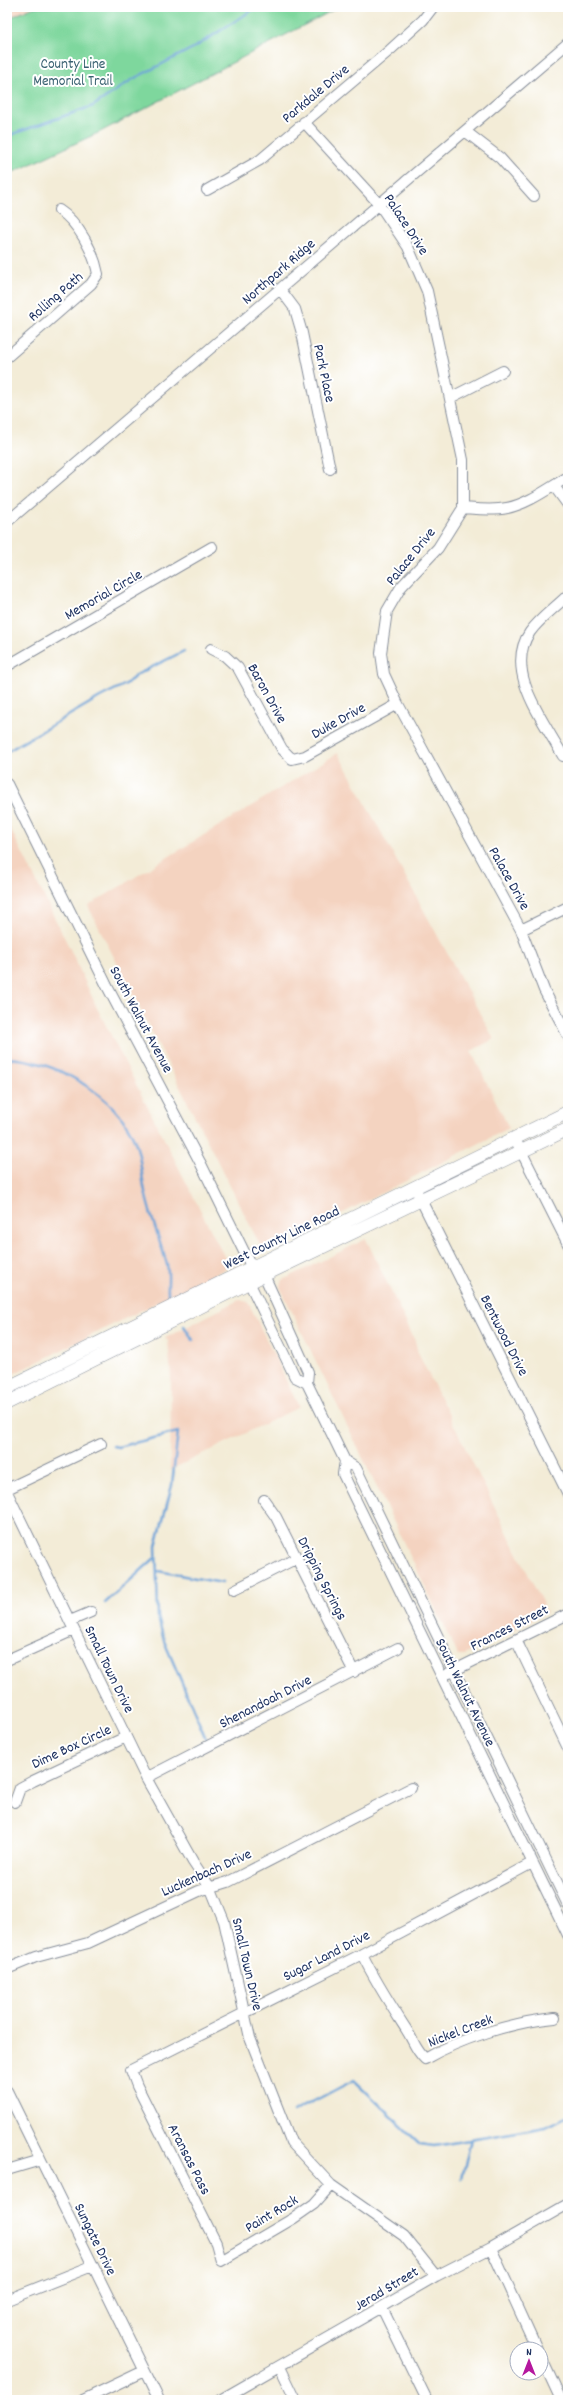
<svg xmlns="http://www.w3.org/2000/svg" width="575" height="2407" viewBox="0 0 575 2407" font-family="Dekko,sans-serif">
<rect width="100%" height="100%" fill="#fff"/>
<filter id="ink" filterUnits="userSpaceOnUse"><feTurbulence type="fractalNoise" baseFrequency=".025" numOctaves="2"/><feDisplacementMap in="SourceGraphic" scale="8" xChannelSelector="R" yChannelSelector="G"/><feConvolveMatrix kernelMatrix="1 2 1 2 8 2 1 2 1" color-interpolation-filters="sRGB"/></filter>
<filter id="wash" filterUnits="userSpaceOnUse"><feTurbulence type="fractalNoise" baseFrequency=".012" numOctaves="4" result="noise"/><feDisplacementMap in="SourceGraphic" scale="16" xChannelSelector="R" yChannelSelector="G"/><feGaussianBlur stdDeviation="0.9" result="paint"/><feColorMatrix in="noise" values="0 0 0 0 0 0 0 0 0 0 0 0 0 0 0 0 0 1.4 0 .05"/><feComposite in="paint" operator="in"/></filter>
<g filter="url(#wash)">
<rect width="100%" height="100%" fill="#f3ecd7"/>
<!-- built -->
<path fill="#f4d3c0" d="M7 7H34L7 19Z
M338 753 494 1039 471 1051 509 1128 349 1210 268 1248 260 1245 88 906Z
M7 822 73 955 97 1008 227 1262 225 1269 7 1377Z
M366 1239 415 1341 418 1353 547 1612 464 1655H458L280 1287 283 1280Z
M239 1300 248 1302 299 1407 170 1470 171 1377 168 1341 165 1338Z"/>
<!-- green -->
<path fill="#7ed79d" stroke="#4c837e" d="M34 7H339L100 132 7 175V19Z"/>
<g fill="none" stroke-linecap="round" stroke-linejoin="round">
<!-- stream -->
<path stroke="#669fd5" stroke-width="2.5" d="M7 136 93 106 133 79 195 47 257 7
M8 751 100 697 126 684 138 674 184 651
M7 1058C54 1060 115 1094 134 1139 142 1157 141 1177 146 1196 151 1219 161 1242 167 1265 170 1276 166 1291 169 1298
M184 1326 193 1340
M113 1446 118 1447 178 1432 172 1485 156 1546 158 1617 164 1641 206 1739
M158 1571 222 1583
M105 1603 156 1557
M293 2112 354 2080 420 2144 434 2146 546 2127 568 2116
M462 2179 471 2139"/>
</g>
</g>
<g filter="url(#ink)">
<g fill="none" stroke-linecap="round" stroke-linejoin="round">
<defs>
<path id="minor" d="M304 122 379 204 408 247 427 291 463 460V508L438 548 401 587 387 611 381 653 384 674 398 704 521 930 544 990 568 1036
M465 131 500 158 534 196
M207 190 260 160 390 50 423 20 433 7
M280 289 295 309 302 333 330 469
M7 357 91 284 98 274C94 252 78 222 59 210
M450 398 503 371
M554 486 568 505
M463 508C477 509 492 511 507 508 528 504 549 488 568 477
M7 522 568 43
M211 649 225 656 238 668 282 749 292 759 305 756 398 704
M7 666 212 547
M563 756C544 721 503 671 530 632 540 618 556 607 568 595
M7 784 108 988 200 1162 252 1268 264 1275 308 1372 307 1383 345 1461 356 1468 568 1905
M521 930 568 907
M515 1139 568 1244
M418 1194 568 1494
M250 1276 249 1282 295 1377 307 1383
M345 1461 343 1474 568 1935
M7 1489 101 1444
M7 1492 146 1778 193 1862 211 1889 224 1921 250 2038 291 2142 331 2185 404 2236 436 2276
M264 1500 276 1517 354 1672
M234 1590 297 1558
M70 1621 91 1612
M516 1640 568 1748
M7 1660 74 1630
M449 1673 568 1614
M146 1778 398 1648
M15 1802 20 1788 33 1781 126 1737
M362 1954C375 1981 390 2004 406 2029 414 2041 414 2048 425 2059 461 2038 513 2022 555 2018
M7 1969 36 1957 88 1943 199 1891 228 1882 411 1788
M7 2091 159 2400
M7 2170 41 2160
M331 2185 314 2204 294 2218 221 2261 216 2243 137 2086 131 2070 362 1954 532 1863
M491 2248 537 2349
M7 2300 92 2266
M382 2308 427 2400
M541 2357 561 2400
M280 2367 296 2400
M83 2400 144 2371
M220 2400 436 2276 491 2248 568 2204"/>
<path id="major" d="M7 1388 568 1112
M7 1403 264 1275 568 1129"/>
</defs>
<!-- minor casing -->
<use href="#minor" stroke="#878e9a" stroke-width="12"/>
<!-- major casing -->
<use href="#major" stroke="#878e9a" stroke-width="14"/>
<!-- minor -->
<use href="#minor" stroke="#fff" stroke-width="10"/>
<!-- major -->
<use href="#major" stroke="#fff" stroke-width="13"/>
</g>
</g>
<g text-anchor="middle" stroke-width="4" stroke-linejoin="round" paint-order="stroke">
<!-- park labels -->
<g font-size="15" fill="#396171" stroke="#fff">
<text x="73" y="68">County Line<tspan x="73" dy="17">Memorial Trail</tspan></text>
</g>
<!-- street labels -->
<g font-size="15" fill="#1b2f5e" stroke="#fff">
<text transform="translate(315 93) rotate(-40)" y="5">Parkdale Drive</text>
<text transform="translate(407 224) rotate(57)" y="5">Palace Drive</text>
<text transform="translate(278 271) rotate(-41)" y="5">Northpark Ridge</text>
<text transform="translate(55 296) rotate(-41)" y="5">Rolling Path</text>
<text transform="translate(325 373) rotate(78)" y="5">Park Place</text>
<text transform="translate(410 556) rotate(-51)" y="5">Palace Drive</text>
<text transform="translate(103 594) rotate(-30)" y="5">Memorial Circle</text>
<text transform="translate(268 693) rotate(61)" y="5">Baron Drive</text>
<text transform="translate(338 720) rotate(-29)" y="5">Duke Drive</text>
<text transform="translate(510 878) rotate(61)" y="5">Palace Drive</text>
<text transform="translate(142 1019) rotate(62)" y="5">South Walnut Avenue</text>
<text transform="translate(281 1237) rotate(-26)" y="5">West County Line Road</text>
<text transform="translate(505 1335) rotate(63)" y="5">Bentwood Drive</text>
<text transform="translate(323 1578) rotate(63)" y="5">Dripping Springs</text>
<text transform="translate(509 1627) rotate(-27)" y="5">Frances Street</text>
<text transform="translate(110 1669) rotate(64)" y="5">Small Town Drive</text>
<text transform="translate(466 1692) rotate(64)" y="5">South Walnut Avenue</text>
<text transform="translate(265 1701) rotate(-27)" y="5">Shenandoah Drive</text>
<text transform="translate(71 1746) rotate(-25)" y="5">Dime Box Circle</text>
<text transform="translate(206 1872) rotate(-24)" y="5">Luckenbach Drive</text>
<text transform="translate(326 1955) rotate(-27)" y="5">Sugar Land Drive</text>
<text transform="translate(248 1964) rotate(77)" y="5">Small Town Drive</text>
<text transform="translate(460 2030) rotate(-21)" y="5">Nickel Creek</text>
<text transform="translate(190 2159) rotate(63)" y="5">Aransas Pass</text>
<text transform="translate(271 2213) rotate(-31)" y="5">Paint Rock</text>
<text transform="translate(96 2239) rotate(64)" y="5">Sungate Drive</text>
<text transform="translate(386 2288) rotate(-31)" y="5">Jerad Street</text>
</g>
</g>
<!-- margin -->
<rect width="575" height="2407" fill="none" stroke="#fff" stroke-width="24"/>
<!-- north arrow -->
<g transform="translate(529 2361)"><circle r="19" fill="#ffffff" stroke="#a4acbf"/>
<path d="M0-3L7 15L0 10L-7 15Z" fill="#b5179e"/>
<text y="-6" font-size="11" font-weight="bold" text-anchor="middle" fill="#1b2f5e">N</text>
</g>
</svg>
